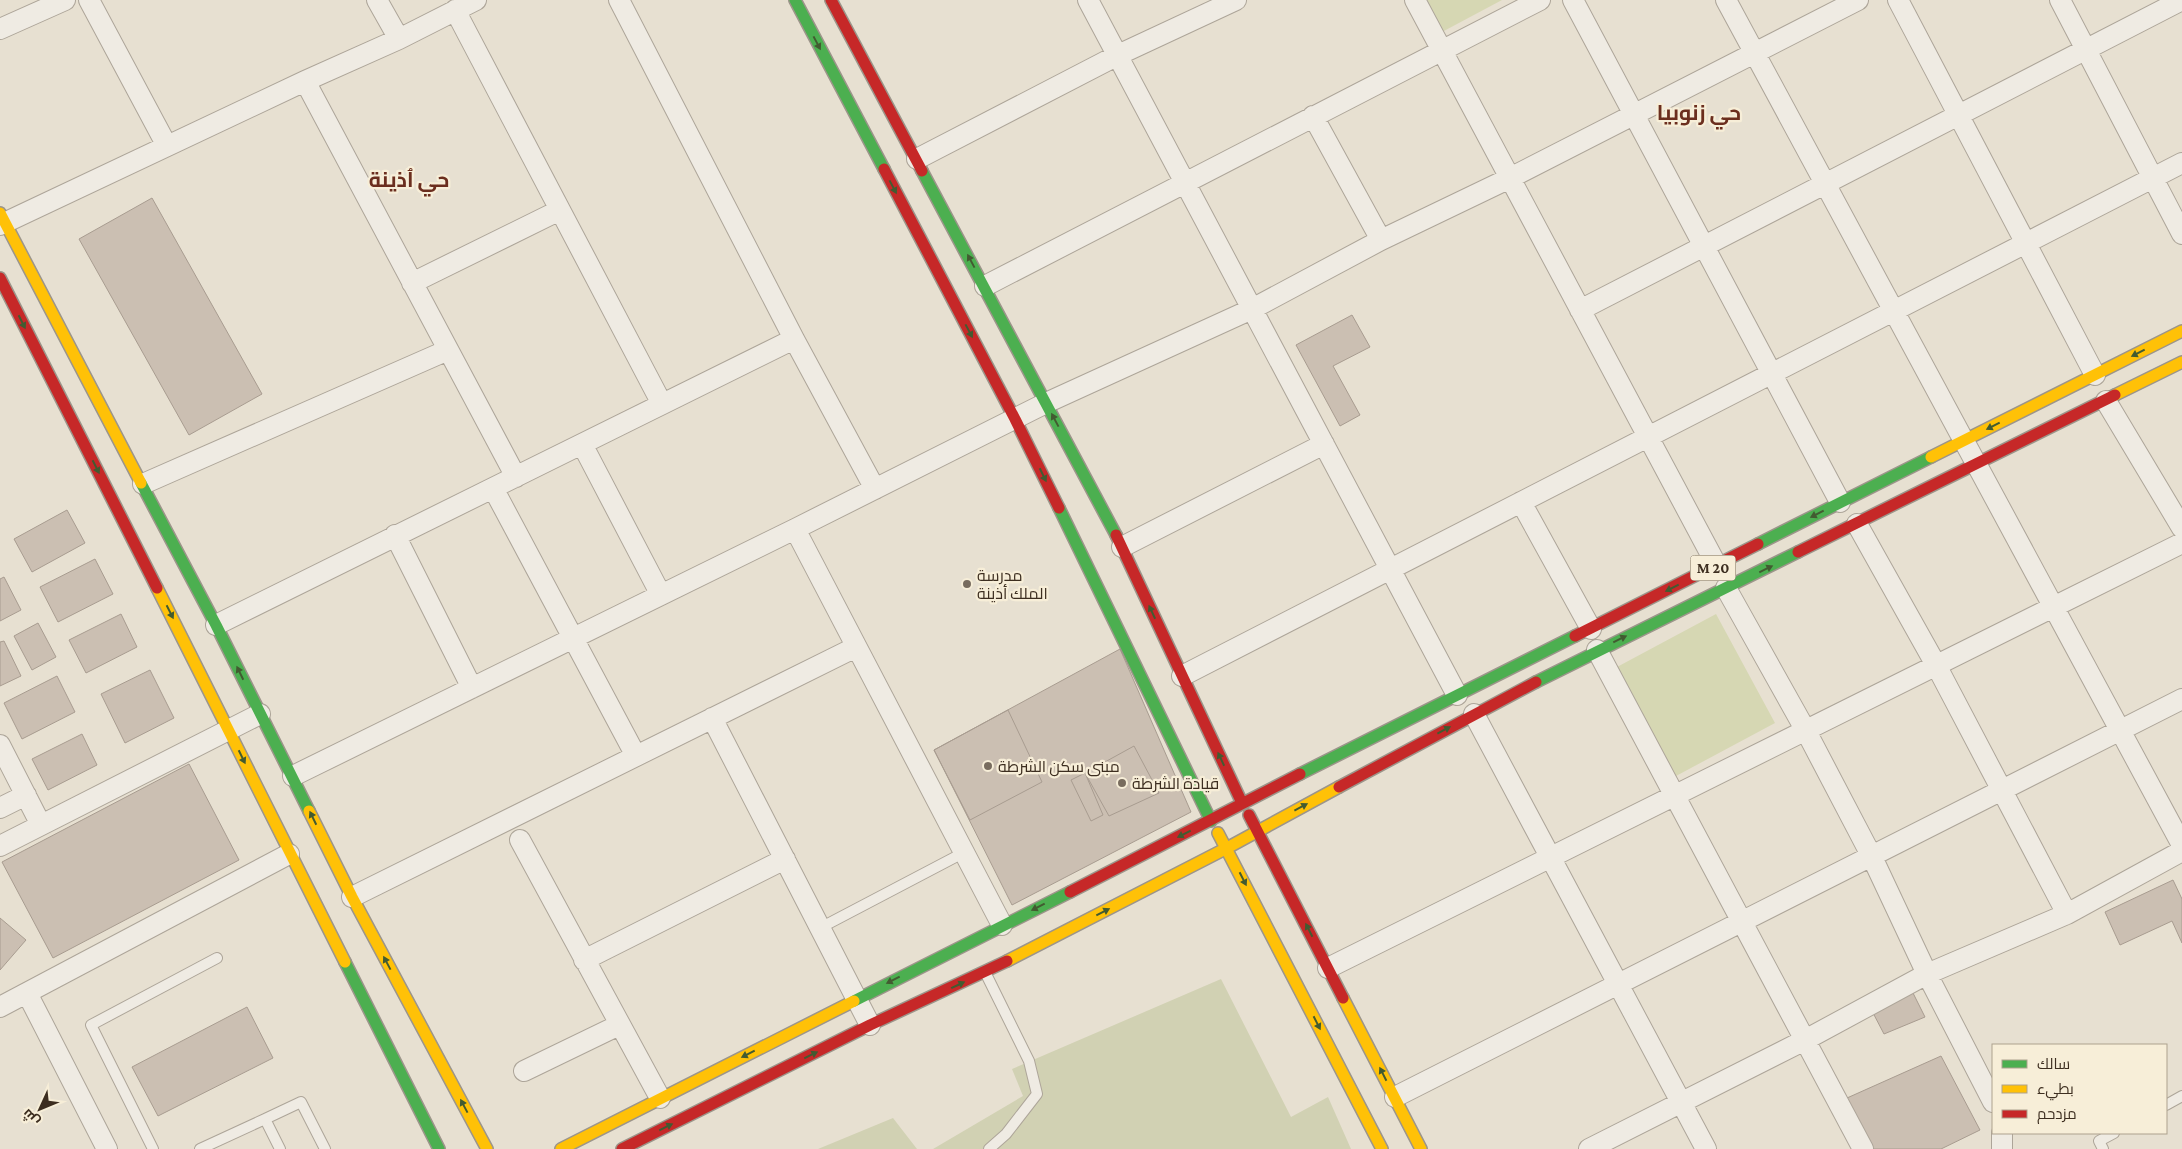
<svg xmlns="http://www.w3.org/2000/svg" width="2182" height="1149" viewBox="0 0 2182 1149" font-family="'Crimson Pro',Cairo,serif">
<rect width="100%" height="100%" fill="#e7e0d1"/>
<!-- green -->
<path fill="#d6d7b3" d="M1425 0H1502L1442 32Z
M1716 614 1775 723 1676 776 1617 667Z"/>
<!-- cemetery -->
<path fill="#d1d1b3" d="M1221 979 1291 1117 1328 1097 1351 1149H933L1023 1096 1012 1069Z
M893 1118 917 1149H818Z"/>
<!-- building -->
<path fill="#cbbfb2" stroke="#a89c90" d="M152 198 262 394 189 435 79 239Z
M1352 315 1370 347 1333 366 1360 415 1340 426 1296 345Z
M67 510 85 543 32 572 14 539Z
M95 559 113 594 58 622 40 587Z
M4 577 21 610 0 621V579Z
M121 614 137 647 86 673 69 640Z
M38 623 56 657 32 670 14 636Z
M4 641 21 676 0 686V642Z
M1120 649 1191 812 1012 905 934 750Z
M150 670 174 718 125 743 101 694Z
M57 676 75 712 22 739 4 703Z
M1008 710 1042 782 970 820 934 750Z
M82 734 97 765 48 790 32 759Z
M1134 746 1159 793 1109 816 1085 773Z
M189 764 239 860 53 958 2 862Z
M1085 773 1103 815 1091 821 1071 780Z
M2173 880 2182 899V943L2172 921 2120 945 2105 912Z
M0 918 26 940 0 970Z
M1911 989 1925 1017 1884 1034 1871 1009Z
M247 1007 273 1058 158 1116 132 1067Z
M1941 1056 1980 1130 1941 1149H1873L1847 1098Z"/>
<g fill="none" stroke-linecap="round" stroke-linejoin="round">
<defs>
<path id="lane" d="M820 928 963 853
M985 972 1029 1061 1037 1094 1006 1134 989 1149
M2166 1105 2182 1096
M153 1149 91 1025 217 958
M200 1149 265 1119
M280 1149 265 1119 301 1102 325 1149
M2103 1149 2099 1141 2114 1133"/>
<path id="street" d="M89 0 167 146
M377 0 399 39
M619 0 794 339 875 489
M1088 0 1457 695
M1415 0 1717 566
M1573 0 1840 502
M1726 0 2182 845
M1898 0 2095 375
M2060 0 2182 234
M455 10 662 404
M0 29 65 0
M305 81 516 477
M1313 116 1381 240
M917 159 1118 55 1236 0
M0 225 305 81 399 39 476 0
M412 283 560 210
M985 286 1540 0
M1580 310 2182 0
M2106 401 2182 528
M582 444 661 595
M143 484 448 350
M493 488 636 756
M1521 502 1591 629
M1857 524 1936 665 2067 914
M795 529 1002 925
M395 535 472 688
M1122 547 1324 444
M1726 588 1806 731 1872 857 1927 974 1993 1102
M216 625 794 339
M1597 650 1863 1149
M1182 676 2182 163
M1474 714 1706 1149
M712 718 870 1025
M0 745 41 825
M293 776 795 529 1046 403 1252 309 1381 240 1510 178 1858 0
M0 808 26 795
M520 840 660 1098
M0 846 260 714
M352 897 856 647
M584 960 785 859
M1328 968 2182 543
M27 993 107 1149
M0 1007 289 854
M524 1071 619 1025
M1395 1097 2182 699
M2002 1133V1149
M1589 1149 1805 1040 1927 974 2067 914 2182 851"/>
<path id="fast" d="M795 0 884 169
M922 171 1116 535
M141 483 216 625 309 811
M1059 508 1211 821
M1758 544 1931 457
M1536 682 1798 552
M1300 774 1575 636
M345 962 439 1149
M854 1001 1070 892"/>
<path id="slow" d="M0 213 141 483
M2115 395 2182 362
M1931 457 2182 331
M157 588 345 962
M309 811 352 897 487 1149
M1218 833 1382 1149
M1007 961 1227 848 1339 787
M1343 998 1421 1149
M561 1149 854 1001"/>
<path id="jam" d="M831 0 922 171
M884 169 1015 419 1059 508
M0 278 157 588
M1116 535 1242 803
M1798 552 2115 395
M1575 636 1758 544
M1339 787 1536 682
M1249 815 1343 998
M1070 892 1300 774
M622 1149 870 1025 1007 961"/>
</defs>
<!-- lane casing -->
<use href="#lane" stroke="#ada599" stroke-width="12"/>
<!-- street casing -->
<use href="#street" stroke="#ada599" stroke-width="22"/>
<!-- fast casing -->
<use href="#fast" stroke="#9c958a" stroke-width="14"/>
<!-- slow casing -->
<use href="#slow" stroke="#9c958a" stroke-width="14"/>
<!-- jam casing -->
<use href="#jam" stroke="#9c958a" stroke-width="14"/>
<!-- lane -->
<use href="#lane" stroke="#efebe3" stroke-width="10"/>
<!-- street -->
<use href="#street" stroke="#efebe3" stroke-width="20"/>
<!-- fast -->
<use href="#fast" stroke="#4caf50" stroke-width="11"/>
<!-- slow -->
<use href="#slow" stroke="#ffc107" stroke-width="11"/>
<!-- jam -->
<use href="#jam" stroke="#c62828" stroke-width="11"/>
</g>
<!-- one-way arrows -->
<defs><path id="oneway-solid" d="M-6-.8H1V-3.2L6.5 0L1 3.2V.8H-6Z" transform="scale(1.25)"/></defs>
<g fill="#425b31">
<use href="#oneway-solid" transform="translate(817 43) rotate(62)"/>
<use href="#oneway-solid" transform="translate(893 187) rotate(62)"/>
<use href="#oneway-solid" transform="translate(971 261) rotate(-118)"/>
<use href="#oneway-solid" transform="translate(22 322) rotate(63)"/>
<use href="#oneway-solid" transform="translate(969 331) rotate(62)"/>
<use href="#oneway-solid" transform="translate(2138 353) rotate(153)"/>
<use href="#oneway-solid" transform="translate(1055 420) rotate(-118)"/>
<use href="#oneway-solid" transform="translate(1993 426) rotate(153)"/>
<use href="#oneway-solid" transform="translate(96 467) rotate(63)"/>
<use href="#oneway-solid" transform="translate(1043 475) rotate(64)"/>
<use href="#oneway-solid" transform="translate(1817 514) rotate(153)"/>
<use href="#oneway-solid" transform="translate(1766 569) rotate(-26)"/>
<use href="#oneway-solid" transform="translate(1672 588) rotate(153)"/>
<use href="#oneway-solid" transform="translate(170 612) rotate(63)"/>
<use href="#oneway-solid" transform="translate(1152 612) rotate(-115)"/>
<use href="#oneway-solid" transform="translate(1620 639) rotate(-26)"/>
<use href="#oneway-solid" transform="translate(240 673) rotate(-116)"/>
<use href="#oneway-solid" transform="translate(1444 730) rotate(-28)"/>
<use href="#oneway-solid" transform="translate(242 757) rotate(64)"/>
<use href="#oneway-solid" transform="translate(1221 759) rotate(-115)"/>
<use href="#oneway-solid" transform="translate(1301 807) rotate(-28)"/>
<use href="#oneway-solid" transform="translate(313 818) rotate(-116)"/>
<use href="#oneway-solid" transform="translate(1184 834) rotate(153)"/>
<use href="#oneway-solid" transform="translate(1243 879) rotate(63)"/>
<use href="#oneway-solid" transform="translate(1038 907) rotate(153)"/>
<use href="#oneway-solid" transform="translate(1103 912) rotate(-27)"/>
<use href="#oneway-solid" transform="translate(1309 930) rotate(-117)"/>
<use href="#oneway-solid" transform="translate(387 963) rotate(-118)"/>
<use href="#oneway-solid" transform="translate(893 980) rotate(153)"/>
<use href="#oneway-solid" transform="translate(958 985) rotate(-25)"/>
<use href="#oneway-solid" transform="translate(1317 1023) rotate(63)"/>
<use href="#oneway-solid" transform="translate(748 1054) rotate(153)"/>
<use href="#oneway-solid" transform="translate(811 1055) rotate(-26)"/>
<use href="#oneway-solid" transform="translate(1383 1074) rotate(-117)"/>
<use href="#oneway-solid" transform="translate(464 1106) rotate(-118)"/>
<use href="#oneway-solid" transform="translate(666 1127) rotate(-26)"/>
</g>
<!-- markers -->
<g fill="#786c5e" stroke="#f7eed8" stroke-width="2">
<circle cx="967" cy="584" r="5"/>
<circle cx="988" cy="766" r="5"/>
<circle cx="1122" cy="783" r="5"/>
</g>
<g text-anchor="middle" stroke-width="4.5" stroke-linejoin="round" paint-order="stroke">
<!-- shield labels -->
<rect fill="#f7eed8" stroke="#756857" stroke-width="1" x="1690.5" y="555.5" width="45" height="25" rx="4"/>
<g font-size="15" font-weight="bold" fill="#3d2e20">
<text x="1713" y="573">M 20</text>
</g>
<!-- poi labels -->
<g font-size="16" fill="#3d2e20" stroke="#f7eed8" text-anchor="start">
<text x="977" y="581">مدرسة<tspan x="977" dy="18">الملك أذينة</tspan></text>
<text x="998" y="772">مبنى سكن الشرطة</text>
<text x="1132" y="789">قيادة الشرطة</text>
</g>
<!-- district labels -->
<g font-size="21" font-weight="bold" fill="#6b2e1e" stroke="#f7eed8">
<text x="1699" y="120">حي زنوبيا</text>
<text x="409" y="187">حي اُذينة</text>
</g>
</g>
<!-- legend -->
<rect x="1992" y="1044" width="175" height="90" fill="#f7eed8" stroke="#ada18e"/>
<rect x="2002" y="1060" width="25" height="8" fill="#4caf50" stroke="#ada18e"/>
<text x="2037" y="1069" font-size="15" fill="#3d2e20">سالك</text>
<rect x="2002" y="1085" width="25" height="8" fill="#ffc107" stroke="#ada18e"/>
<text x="2037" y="1094" font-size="15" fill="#3d2e20">بطيء</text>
<rect x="2002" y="1110" width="25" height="8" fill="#c62828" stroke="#ada18e"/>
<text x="2037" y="1119" font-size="15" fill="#3d2e20">مزدحم</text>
<!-- north arrow -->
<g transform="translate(40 1109) rotate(226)" stroke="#f7eed8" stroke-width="4" paint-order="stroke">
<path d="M0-4L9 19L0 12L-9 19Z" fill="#3d2e20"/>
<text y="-8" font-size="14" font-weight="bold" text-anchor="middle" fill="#3d2e20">ش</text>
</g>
</svg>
